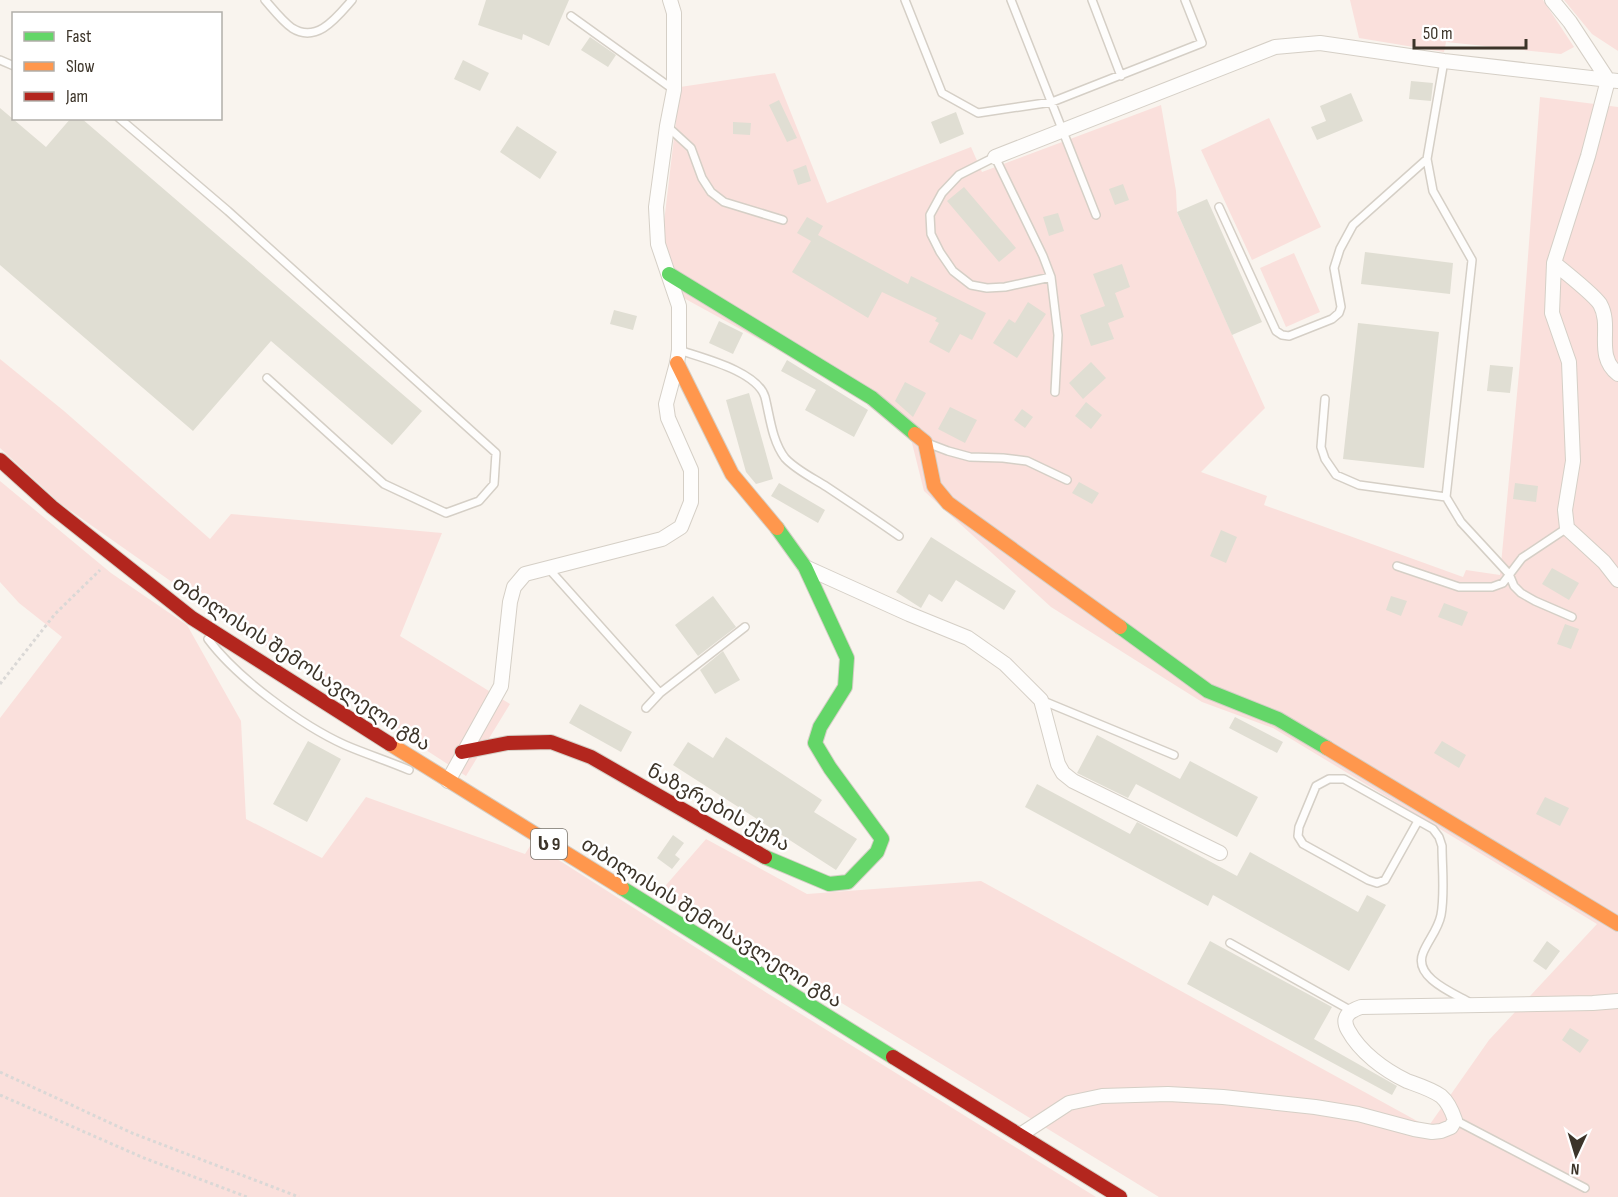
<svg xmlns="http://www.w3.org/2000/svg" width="1618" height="1197" viewBox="0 0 1618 1197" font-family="'Sofia Sans Condensed','Noto Sans Georgian',sans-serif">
<rect width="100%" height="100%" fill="#f9f4ee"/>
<!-- green -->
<path fill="#fae0dc" d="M1350 0H1543L1574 47 1561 54 1446 42 1444 52 1359 38Z
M1564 0H1618V51L1592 34Z
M775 73 827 203 971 147 982 172 1161 105 1176 191 1177 212 1265 408 1201 472 1267 496 1264 505 1463 577 1466 570 1500 575 1520 362 1540 97 1618 107V1197H1159L660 892 706 839 807 894 981 881 1428 1127 1489 1040 1597 924 1273 728 1202 702 1051 607 924 491 910 435 877 404 680 296 662 239 680 87Z
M1269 118 1321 227 1252 260 1201 150Z
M1294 253 1320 312 1286 327 1260 268Z
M0 359 64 411 210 539 231 514 442 533 400 636 510 704 466 776 226 620 61 504 0 448Z
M0 481 111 573 187 625 241 721 246 819 322 858 366 797 525 854 532 843 767 993 1096 1197H0V718L62 637 19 603 0 582Z"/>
<!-- building -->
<path fill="#e0ded3" d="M486 0H569L549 46 523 34 522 40 478 25Z
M590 37 616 55 608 67 581 50Z
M463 60 489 73 480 91 454 79Z
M1411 81 1433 83 1431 101 1409 99Z
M1351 93 1363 121 1317 140 1311 127 1326 121 1320 106Z
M779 100 797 138 787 142 769 105Z
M0 108 46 147 71 118H81L422 411 392 445 271 341 193 431 0 265Z
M956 112 964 134 940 144 931 122Z
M733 122 751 123 750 135 733 134Z
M517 126 557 152 540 179 500 152Z
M806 165 811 181 798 185 793 170Z
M1123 184 1129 200 1115 205 1109 189Z
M964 187 1016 248 999 262 947 201Z
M1207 199 1262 322 1232 335 1177 212Z
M1058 213 1064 231 1049 236 1043 217Z
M807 217 823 226 818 235 908 284 911 276 986 313 972 340 960 334 949 353 929 342 939 323 935 321 937 318 882 292 868 318 792 272 811 241 797 233Z
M1365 252 1453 263 1450 294 1361 284Z
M1122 264 1130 287 1115 293 1124 317 1108 323 1114 339 1091 346 1080 315 1105 306 1093 274Z
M1028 302 1046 314 1017 358 993 343 1009 319 1015 323Z
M614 310 637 316 633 330 610 324Z
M719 321 743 333 733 354 709 343Z
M1358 323 1439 332 1424 468 1343 459Z
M787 360 868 410 854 437 805 410 816 390 781 371Z
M1091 362 1106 378 1083 399 1069 383Z
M1490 365 1513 367 1510 393 1487 391Z
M905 382 926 393 913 417 895 401Z
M749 393 773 479 756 484 746 472 726 400Z
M1086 402 1102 415 1091 429 1075 416Z
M950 407 977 420 965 443 938 429Z
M1022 409 1033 417 1025 428 1014 420Z
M1079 482 1099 493 1092 504 1072 493Z
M779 483 825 510 818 523 771 496Z
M1515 483 1538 486 1536 502 1513 499Z
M1221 530 1237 537 1226 563 1210 556Z
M931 537 1016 591 1004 610 956 580 942 602 929 594 921 608 896 592Z
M1552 568 1579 583 1569 600 1542 584Z
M713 596 736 627 698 656 675 625Z
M1391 596 1407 601 1401 616 1386 610Z
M1444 603 1468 612 1462 626 1438 617Z
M1565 624 1579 629 1571 649 1557 644Z
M723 651 740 680 715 694 700 670Z
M580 704 632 732 621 752 569 723Z
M1235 717 1283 742 1277 753 1229 728Z
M1097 735 1180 779 1190 761 1258 797 1237 837 1136 784 1128 798 1077 773Z
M726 737 822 800 814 812 857 839 836 870 673 765 688 742 713 758Z
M308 741 341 759 307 822 273 804Z
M1442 741 1466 755 1459 768 1434 753Z
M1037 784 1130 834 1137 822 1237 876 1250 852 1358 912 1367 895 1386 905 1349 971 1213 895 1208 906 1025 807Z
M1545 797 1569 808 1560 826 1536 814Z
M673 835 684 843 675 855 680 859 672 869 657 858Z
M1210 941 1332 1007 1314 1039 1397 1086 1392 1095 1187 984Z
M1547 941 1560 951 1546 970 1533 961Z
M1570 1028 1589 1040 1580 1053 1562 1040Z"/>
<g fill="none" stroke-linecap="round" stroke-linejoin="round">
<defs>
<path id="lane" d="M265 0C273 9 282 21 292 28 317 44 337 17 352 0
M905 0 942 93 978 113 1052 102 1202 43 1185 0
M1011 0 1096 215
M1092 0 1121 76
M571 16 674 90
M0 60 14 66
M1444 61 1427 159 1433 191 1472 260 1446 497
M119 118 228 211 496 453 494 484 479 501 446 513 384 484 267 378
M667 126 691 148 702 178 711 192 724 202 783 220
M1219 207 1276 331 1282 335 1289 336 1332 319 1339 313 1341 307 1334 268 1340 249 1353 225 1427 159
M1051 277 1005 287 987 288 971 285 953 271 940 252 931 234 930 215 942 193 959 175 995 157 1043 256 1051 277 1058 335 1055 392
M679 350C702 358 757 371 765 397 770 417 772 441 785 458 796 470 813 478 827 487 851 503 875 519 899 536
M1325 399 1321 447 1325 459 1336 475 1359 485 1446 497 1461 522 1509 574 1514 586 1521 593 1535 601 1572 617
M927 443 948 451 970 457 1003 458 1027 461 1067 480
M1397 566 1459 587H1492L1503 583 1522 558 1567 528
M549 569 660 693
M208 639C237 678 301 725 345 745 366 754 388 761 409 770
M1041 700 1174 755
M646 708 660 693 745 627
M1418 821 1385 880 1377 883 1368 880 1303 844 1298 836 1299 827 1316 786 1329 779H1344L1433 829 1439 837 1442 846C1442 868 1445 893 1441 915 1438 930 1428 940 1423 953 1413 977 1453 993 1469 1002
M1230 943 1350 1010
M1455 1120 1585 1188"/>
<path id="street" d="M1552 0 1570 22 1608 80 1588 156 1554 263 1552 313 1569 362 1573 461 1565 510 1567 528 1604 562 1618 580
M995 157 1275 47 1320 43 1444 61 1618 81
M1554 263C1564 271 1594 295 1600 304 1613 327 1594 355 1618 374
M805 567 909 614 968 638 1005 664 1041 700 1058 764 1063 773 1073 781 1220 853
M448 781 501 686 510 602 514 587 525 574 662 539 681 527 691 502V470L668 418 666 404 677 363 679 350V306L658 244 656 207 667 126 674 90V13L670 0
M1020 1135 1069 1103 1102 1096 1168 1094 1223 1097 1315 1107 1358 1114 1414 1129 1432 1132 1441 1131 1451 1127 1455 1120C1452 1111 1448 1102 1441 1096 1431 1089 1418 1085 1407 1081 1384 1070 1360 1052 1348 1030 1341 1017 1349 1011 1361 1007L1593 1003 1618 1001"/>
<path id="fast" d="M669 274 872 398 915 434
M1120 627 1208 691 1278 719 1327 748
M765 857 829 884 848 882 877 852 882 839 830 768 815 743 820 727 845 687 847 658 805 567 777 528
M622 888 893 1057"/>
<path id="slow" d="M677 363 732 474 777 528
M915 434 925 442 934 486 948 503 1120 627
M390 744 622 888
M1327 748 1618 924"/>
<path id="jam" d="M0 460 52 507 192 618 390 744
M462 752 508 743 551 742 591 757 765 857
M893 1057 1120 1197"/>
</defs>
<!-- lane casing -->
<use href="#lane" stroke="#d5cfc6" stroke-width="10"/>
<!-- street casing -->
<use href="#street" stroke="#d5cfc6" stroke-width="16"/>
<!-- fast casing -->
<use href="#fast" stroke="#d5cfc6" stroke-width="16"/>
<!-- slow casing -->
<use href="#slow" stroke="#d5cfc6" stroke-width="16"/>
<!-- jam casing -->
<use href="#jam" stroke="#d5cfc6" stroke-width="16"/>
<!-- path -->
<path stroke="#dad8d6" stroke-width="3" stroke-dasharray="3 3" stroke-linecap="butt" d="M0 684 55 614 100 570
M0 1072 132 1133 299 1197
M0 1095 144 1158 247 1197"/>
<!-- lane -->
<use href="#lane" stroke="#fefdfc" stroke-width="7"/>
<!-- street -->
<use href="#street" stroke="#fefdfc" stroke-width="14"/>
<!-- fast -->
<use href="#fast" stroke="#63d668" stroke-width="14"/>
<!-- slow -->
<use href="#slow" stroke="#ff974d" stroke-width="14"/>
<!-- jam -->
<use href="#jam" stroke="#b3261e" stroke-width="14"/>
</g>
<g text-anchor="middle" stroke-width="5" stroke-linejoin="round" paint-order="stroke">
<!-- shield labels -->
<rect fill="#fff" stroke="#767169" stroke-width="1.5" x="531" y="829" width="36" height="30" rx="4.5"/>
<g font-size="18" font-weight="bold" fill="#3c3429">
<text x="549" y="850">ს 9</text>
</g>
<!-- street labels -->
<g font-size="20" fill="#3c3429" stroke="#fff">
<text transform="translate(302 663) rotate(33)" y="7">თბილისის შემოსავლელი გზა</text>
<text transform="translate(719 807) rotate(29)" y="7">ნაზვრების ქუჩა</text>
<text transform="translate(712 922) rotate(32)" y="7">თბილისის შემოსავლელი გზა</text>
</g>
</g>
<!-- legend -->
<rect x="12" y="12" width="210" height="108" fill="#ffffff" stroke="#b1aea9" stroke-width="1.5"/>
<rect x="24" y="32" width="30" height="9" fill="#63d668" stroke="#b1aea9" stroke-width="1.5"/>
<text x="66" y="42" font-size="18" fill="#3c3429">Fast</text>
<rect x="24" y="62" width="30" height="9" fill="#ff974d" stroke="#b1aea9" stroke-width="1.5"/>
<text x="66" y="72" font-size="18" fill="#3c3429">Slow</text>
<rect x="24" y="92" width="30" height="9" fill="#b3261e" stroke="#b1aea9" stroke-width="1.5"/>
<text x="66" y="102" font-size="18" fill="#3c3429">Jam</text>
<!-- north arrow -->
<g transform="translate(1576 1155) rotate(184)" stroke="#ffffff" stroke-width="4.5" paint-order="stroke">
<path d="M0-4.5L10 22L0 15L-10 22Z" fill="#3c3429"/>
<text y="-9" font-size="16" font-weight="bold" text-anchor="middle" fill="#3c3429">N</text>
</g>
<!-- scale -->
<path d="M1414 39v9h112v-9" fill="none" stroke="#3c3429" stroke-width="3"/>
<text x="1423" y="39" font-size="18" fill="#3c3429" stroke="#ffffff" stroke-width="4.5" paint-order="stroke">50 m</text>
</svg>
